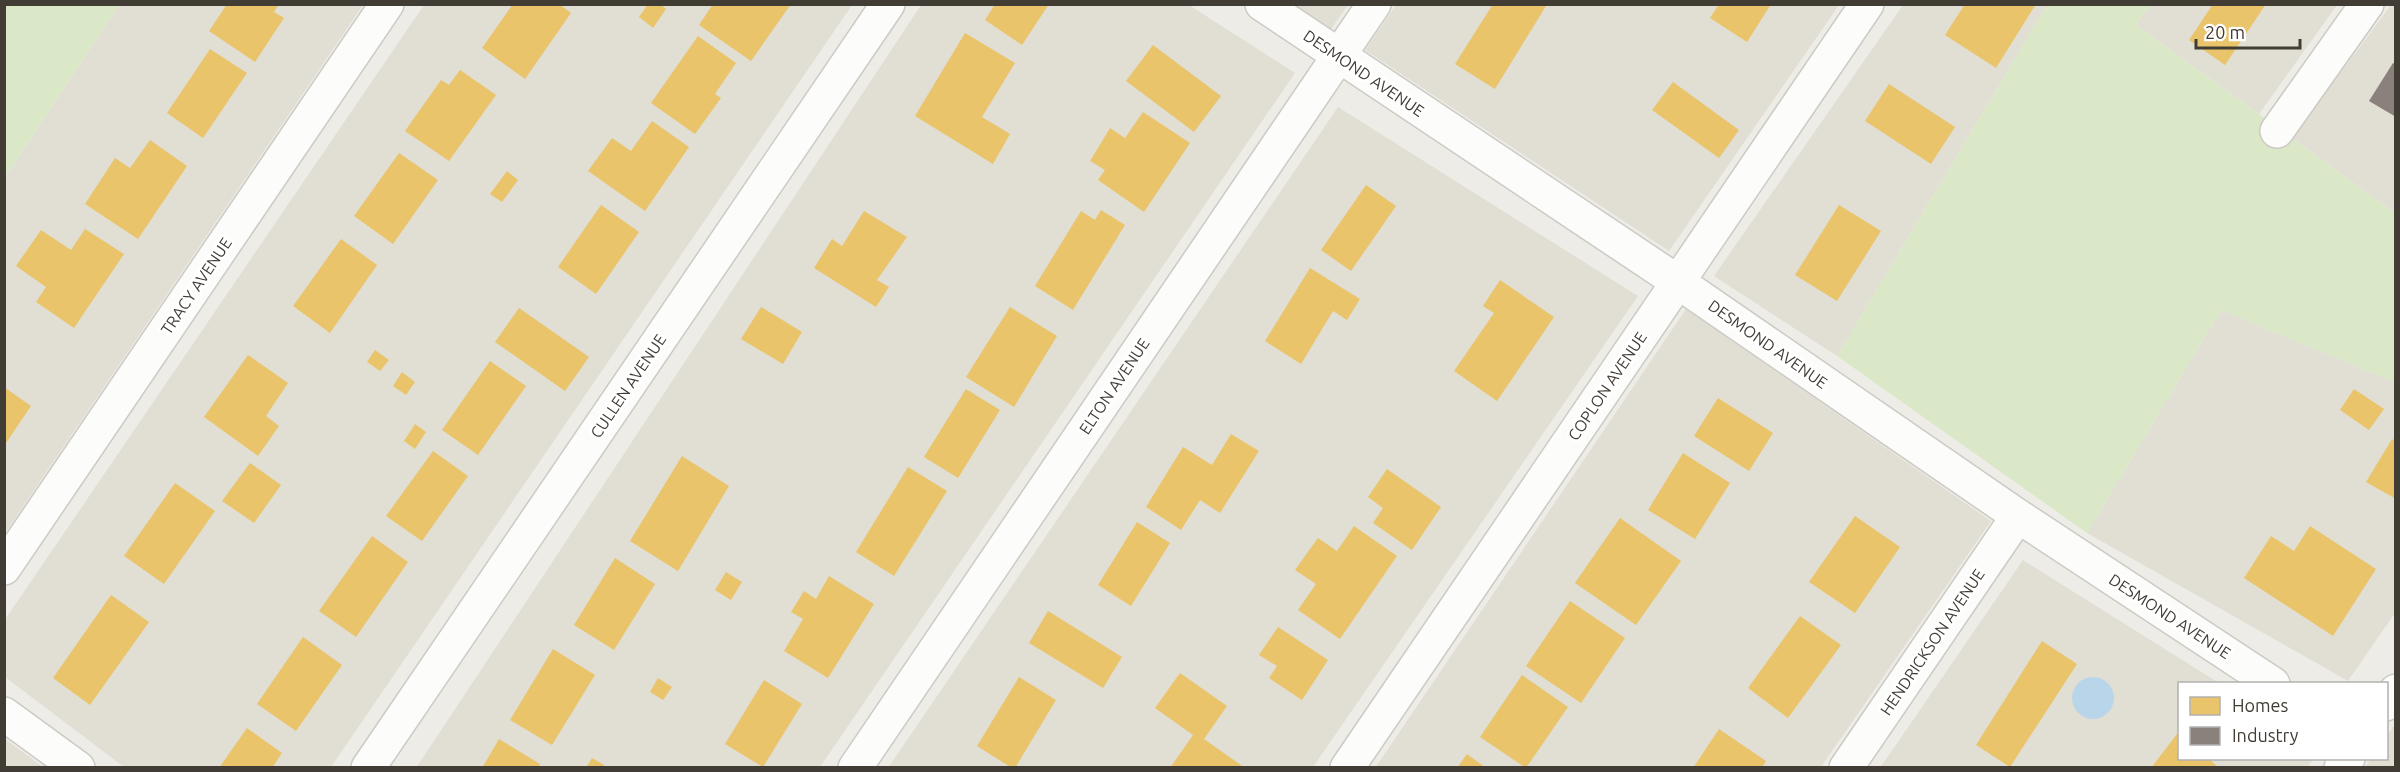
<svg xmlns="http://www.w3.org/2000/svg" width="2400" height="772" viewBox="0 0 2400 772" font-family="Ubuntu,sans-serif">
<rect width="100%" height="100%" fill="#eeece7"/>
<!-- residential -->
<path fill="#e1ded4" d="M119 5H363L5 533V178Z
M424 5H852L331 767H124L5 677 4 621Z
M921 5H1189L1295 73 820 767 416 768Z
M1295 5H1348L1331 29Z
M1396 5H1839L1669 251 1365 50Z
M1903 5H2047L1837 356 1714 276Z
M2150 5H2337L2259 114 2136 25Z
M2391 5H2395V213L2292 138Z
M1338 107 1638 296 1313 767 888 768Z
M1686 309 1991 521 1821 767 1375 768Z
M2221 310 2392 381 2395 378V613L2348 681 2087 533Z
M2023 560 2219 683 2180 684V758L2313 759 2307 768H1880Z
M2395 724V767H2365L2371 759 2386 758 2387 736Z
M4 739H5L43 767H5Z"/>
<!-- green -->
<path fill="#dae8c8" d="M5 4 119 5 5 178 4 5Z
M2047 5H2150L2136 25 2395 213 2396 378 2392 381 2221 310 2087 533 1837 356Z"/>
<!-- water -->
<path fill="#b9d5ea" d="M2072 698a21 21 0 1 1 42 0a21 21 0 1 1-42 0Z"/>
<!-- homes -->
<path fill="#e9c46a" d="M227 4H279L274 12 284 18 255 62 209 31Z
M513 4H559L571 13 525 79 482 48Z
M648 4H660L666 9 653 28 639 17Z
M713 4H791L751 61 699 25Z
M995 4H1049L1022 45 985 20Z
M1493 4 1546 6 1495 89 1455 64Z
M1719 4H1771L1747 42 1710 18Z
M1965 4H2036L1996 68 1945 35Z
M2213 4H2266L2225 65 2189 40Z
M965 33 1015 63 982 117 1010 134 993 164 915 116Z
M698 36 736 63 715 94 721 98 695 134 651 103Z
M1153 45 1221 96 1194 132 1126 81Z
M210 49 247 73 203 138 167 113Z
M460 70 496 95 449 161 405 131 441 80 449 85Z
M1673 82 1739 130 1719 158 1652 110Z
M1889 84 1955 127 1931 164 1865 121Z
M1143 112 1190 143 1144 212 1098 180 1105 170 1090 161 1110 128 1125 138Z
M652 121 689 147 645 211 588 171 612 138 631 151Z
M150 140 187 166 138 239 85 204 115 158 130 168Z
M399 153 438 180 393 244 354 216Z
M507 171 518 180 502 202 490 194Z
M1366 185 1396 206 1351 271 1321 250Z
M601 205 639 232 596 294 558 267Z
M1839 205 1881 231 1837 301 1795 275Z
M1101 210 1125 225 1073 310 1035 286 1081 211 1095 220Z
M864 211 907 237 877 280 889 287 876 307 814 268 832 239 842 246Z
M85 229 124 254 74 328 36 302 46 287 16 266 41 230 71 250Z
M341 239 377 265 330 333 293 306Z
M1310 268 1360 299 1347 320 1333 311 1301 364 1265 341Z
M1500 280 1554 317 1497 401 1454 371 1494 313 1483 306Z
M761 307 802 332 783 364 741 339Z
M1010 307 1057 336 1014 407 966 377Z
M519 308 589 357 565 391 495 342Z
M375 350 389 360 380 371 367 362Z
M248 355 288 383 266 416 279 426 258 456 204 417Z
M490 361 526 386 478 455 442 430Z
M402 372 415 382 406 395 393 386Z
M4 387 31 406 4 446Z
M966 389 1000 410 958 478 924 457Z
M2354 389 2384 409 2369 430 2340 410Z
M1718 398 1773 433 1749 471 1694 436Z
M415 424 426 432 415 449 404 441Z
M1231 434 1259 451 1220 513 1200 500 1181 530 1146 507 1183 447 1212 465Z
M2392 439 2396 442V499L2366 482Z
M433 451 468 476 422 541 386 516Z
M1683 453 1730 483 1695 539 1648 510Z
M682 456 729 486 678 571 630 541Z
M250 463 281 485 254 523 222 501Z
M908 467 947 491 894 576 856 552Z
M1387 469 1441 507 1412 550 1373 523 1383 508 1368 497Z
M175 483 215 511 164 584 124 556Z
M1855 516 1900 547 1855 613 1809 582Z
M1620 518 1681 561 1636 625 1575 583Z
M1137 522 1170 543 1131 606 1098 585Z
M1354 526 1397 556 1340 639 1298 610 1316 584 1295 570 1318 538 1337 551Z
M2310 526 2376 569 2333 636 2244 578 2271 536 2294 551Z
M372 536 408 562 356 637 319 611Z
M615 558 655 584 614 650 574 625Z
M726 572 742 582 731 600 715 590Z
M829 576 874 604 828 678 784 651 803 619 791 612 804 591 816 599Z
M111 595 149 622 90 705 53 678Z
M1570 601 1625 638 1581 703 1526 666Z
M1048 611 1122 657 1103 688 1029 643Z
M1800 616 1841 645 1788 718 1748 688Z
M1278 627 1328 660 1302 700 1269 678 1277 666 1259 655Z
M303 637 342 665 296 731 257 704Z
M2042 641 2077 664 2010 767 1976 745Z
M553 649 595 675 552 745 510 720Z
M1180 673 1227 706 1204 739 1245 768H1170L1193 735 1155 708Z
M1522 675 1568 707 1526 768 1480 737Z
M1019 677 1056 700 1015 768H1012L977 746Z
M658 678 672 687 663 700 650 692Z
M764 680 802 704 763 767 725 744Z
M247 728 282 753 272 768H219Z
M1719 729 1766 761 1762 768H1693Z
M2177 734 2180 736V758H2208L2219 768H2151Z
M499 739 540 764 538 768H482Z
M1467 754 1486 768H1457Z
M592 758 604 765 603 768H586Z"/>
<!-- industry -->
<path fill="#8a817c" d="M2393 63 2396 64V117L2369 101Z"/>
<g fill="none" stroke-linecap="round" stroke-linejoin="round">
<defs>
<path id="minor" d="M1262 4 1678 282 2018 516 2273 684
M2277 131 2367 4
M4 568 387 4
M2386 704 2396 691
M4 714 78 768
M368 768 888 4
M855 768 1374 4
M1347 768 1867 4
M1846 768 2018 516
M2341 768 2348 758"/>
</defs>
<!-- minor casing -->
<use href="#minor" stroke="#cccac5" stroke-width="36"/>
<!-- minor -->
<use href="#minor" stroke="#fcfcfb" stroke-width="33"/>
</g>
<g text-anchor="middle" stroke-width="6" stroke-linejoin="round" paint-order="stroke">
<!-- street labels -->
<g font-size="16" fill="#423d34" stroke="#fff">
<text transform="translate(1364 73) rotate(34)" y="6">DESMOND AVENUE</text>
<text transform="translate(196 286) rotate(-56)" y="6">TRACY AVENUE</text>
<text transform="translate(1768 344) rotate(35)" y="6">DESMOND AVENUE</text>
<text transform="translate(628 386) rotate(-56)" y="6">CULLEN AVENUE</text>
<text transform="translate(1114 386) rotate(-56)" y="6">ELTON AVENUE</text>
<text transform="translate(1607 386) rotate(-56)" y="6">COPLON AVENUE</text>
<text transform="translate(2170 616) rotate(33)" y="6">DESMOND AVENUE</text>
<text transform="translate(1932 642) rotate(-56)" y="6">HENDRICKSON AVENUE</text>
</g>
</g>
<!-- border -->
<rect width="2400" height="772" fill="none" stroke="#423d34" stroke-width="12"/>
<!-- legend -->
<rect x="2178" y="682" width="210" height="78" fill="#ffffff" stroke="#b3b1ae" stroke-width="1.5"/>
<rect x="2190" y="697" width="30" height="18" fill="#e9c46a" stroke="#b3b1ae" stroke-width="1.5"/>
<text x="2232" y="712" font-size="18" fill="#423d34">Homes</text>
<rect x="2190" y="727" width="30" height="18" fill="#8a817c" stroke="#b3b1ae" stroke-width="1.5"/>
<text x="2232" y="742" font-size="18" fill="#423d34">Industry</text>
<!-- scale -->
<path d="M2196 39v9h104v-9" fill="none" stroke="#423d34" stroke-width="3"/>
<text x="2205" y="39" font-size="18" fill="#423d34" stroke="#ffffff" stroke-width="4.5" paint-order="stroke">20 m</text>
</svg>
